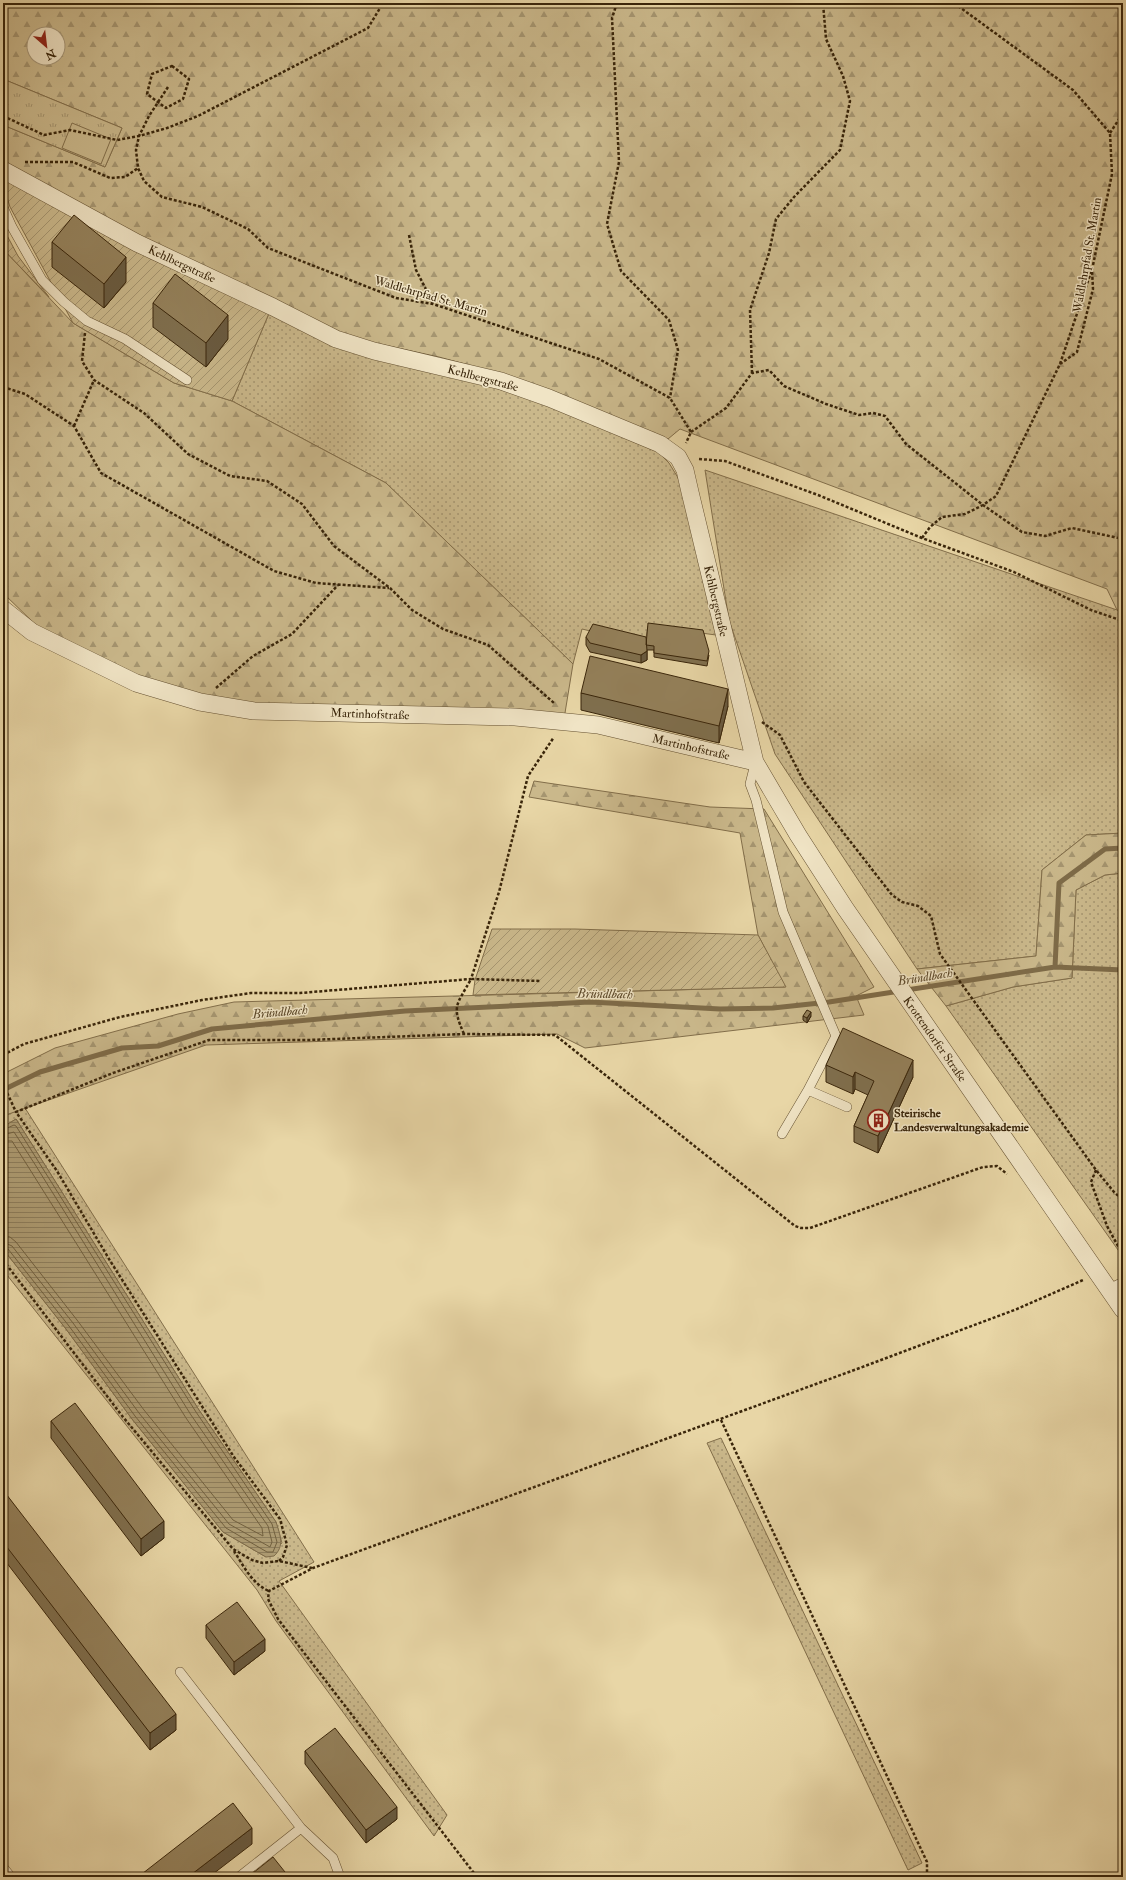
<svg xmlns="http://www.w3.org/2000/svg" width="1126" height="1880" viewBox="0 0 1126 1880" font-family="'IM FELL Double Pica',serif">
<defs>
<pattern id="grass-dots" width="8" height="8" patternUnits="userSpaceOnUse"><rect width="8" height="8" fill="#cab88b"/><path d="M2 2h.1M6 6h.1" fill="none" stroke="#a59570" stroke-width="1.8" stroke-linecap="round"/></pattern>
<pattern id="forest-firs" width="22" height="20" patternUnits="userSpaceOnUse"><rect width="22" height="20" fill="#cab88b"/><path d="M5 1l3.5 6h-7zM16 11l3.5 6h-7z" fill="#a59570"/></pattern>
<pattern id="park-tufts" width="24" height="20" patternUnits="userSpaceOnUse"><rect width="24" height="20" fill="#cab88b"/><path d="M3 7l-1-3M5 7V3M7 7l1-3M15 17l-1-3M17 17v-4M19 17l1-3" fill="none" stroke="#a59570"/></pattern>
<pattern id="garden-furrows" width="10" height="10" patternUnits="userSpaceOnUse"><rect width="10" height="10" fill="#cab88b"/><path d="M-1 1l2-2M0 10L10 0M9 11l2-2" fill="none" stroke="#a59570"/></pattern>
<pattern id="water-rules" width="6" height="5" patternUnits="userSpaceOnUse"><rect width="6" height="5" fill="#ac9a71"/><path d="M0 2.5h6" fill="none" stroke="#8d7d5b"/></pattern>
</defs>
<rect width="100%" height="100%" fill="#e8d6a6"/>
<filter id="stains"><feTurbulence type="fractalNoise" baseFrequency=".005" numOctaves="4"/><feColorMatrix values="0 0 0 0 .2 0 0 0 0 .09 0 0 0 0 .02 0 0 0 .5 -.17"/></filter>
<radialGradient id="worn" r=".72"><stop offset=".6" stop-color="#630" stop-opacity="0"/><stop offset="1" stop-color="#630" stop-opacity=".3"/></radialGradient>
<!-- grass -->
<path fill="url(#grass-dots)" stroke="#826e4a" d="M270 311 549 406 658 452 669 463 680 481 716 635 648 626 645 644 582 629 573 664 386 483 232 401Z
M705 470 1123 612V833L1086 835 1042 870 1036 956 917 969 775 754 729 620Z
M1123 873V1257L946 1006 1013 987 1072 978 1076 890 1105 875Z
M25 1108 314 1562 279 1581 447 1815 434 1836 276 1621 257 1590 3 1270V1249L66 1329 132 1419 223 1532 266 1557 282 1543 276 1522 199 1410 16 1119 3 1127V1116Z
M721 1438 922 1863 908 1870 707 1443Z"/>
<!-- forest -->
<path fill="url(#forest-firs)" stroke="#826e4a" fill-rule="evenodd" d="M3 3H1123V612L1117 610 1107 589 680 429 668 439 487 370 439 357 352 338 167 251 18 172 3 161V125L105 167 122 128 3 79ZM34 34H58V58H34Z
M3 249 73 323 174 383 232 401 386 483 573 664 564 719 223 703 141 682 36 625 3 593Z
M534 781 710 807 764 809 874 987 856 996 864 1015 585 1048 557 1034 206 1045 3 1116V1074L55 1048 178 1014 234 1002 785 987 758 935 740 833 529 797Z
M1123 833V873L1105 875 1076 890 1072 978 1013 987 946 1006 917 969 1036 956 1042 870 1086 835Z"/>
<!-- park -->
<path fill="url(#park-tufts)" stroke="#826e4a" d="M3 79 122 128 105 167 3 125Z"/>
<!-- garden -->
<path fill="url(#garden-furrows)" stroke="#826e4a" d="M9 180 151 259 238 295 270 311 232 401 174 383 73 323 10 207 3 184V182Z
M3 228 18 256 49 297 3 249Z
M492 929H575L758 935 786 987 473 995 475 980Z"/>
<!-- pitch -->
<path fill="#cab88b" stroke="#826e4a" d="M72 123 111 139 101 164 62 148Z"/>
<!-- water -->
<path fill="url(#water-rules)" stroke="#7e6b48" d="M16 1119 199 1410 276 1522C280 1535 285 1546 274 1556L266 1557 223 1532 132 1419 66 1329 3 1249V1127Z"/>
<g fill="none" stroke-linecap="round" stroke-linejoin="round">
<!-- shore -->
<path stroke="#72603e" stroke-width="1" d="M3 1130 14 1125 16 1126 196 1412 272 1524 277 1542 273 1552H267L226 1528 135 1416 69 1326 8 1249 3 1247
M3 1135 14 1132 36 1166 191 1415 268 1526 272 1542 270 1547 229 1524 139 1413 73 1323 12 1246 3 1242
M3 1141H12L186 1418 262 1528 263 1536 233 1520 144 1410 77 1320 16 1242 10 1237 3 1236"/>
<!-- stream -->
<path stroke="#7e6b48" stroke-width="5" d="M1055 967 1123 970
M3 1090 40 1072 122 1048 158 1046 212 1029 405 1011 590 1002 720 1009 773 1008 829 1002 1055 967 1059 883 1105 849 1123 848"/>
<defs>
<path id="service" d="M3 207 12 227 42 280 64 302 87 321 125 339 187 380
M755 764 750 784 756 800 783 912 836 1036 808 1090 847 1107
M782 1134 808 1090
M1109 1289 1123 1282
M180 1672 301 1828 333 1858 340 1877
M3 1867 11 1877
M239 1877 301 1828"/>
<path id="minor" d="M3 170 137 243 273 307 336 339 374 351 501 381 549 398 660 444 678 457 685 470 690 492 755 762 798 835 845 908 1123 1310
M3 609 32 632 136 683 200 702 254 711 515 717 598 725 755 762"/>
</defs>
<!-- service casing -->
<use href="#service" stroke="#655131" stroke-width="10"/>
<!-- minor casing -->
<use href="#minor" stroke="#655131" stroke-width="18"/>
<!-- path -->
<path stroke="#39250a" stroke-width="2.5" stroke-dasharray="3 2" stroke-linecap="butt" d="M617 3 612 18 619 162 607 224 621 271 669 320 678 350 670 398
M172 66 189 79 183 99 166 108 147 94 152 74Z
M168 87 149 116 139 136 136 150 138 168 144 181 162 197 202 207 248 229 268 248 396 298 433 304 599 359 670 398 691 432 686 443
M3 116 44 135 70 130 117 140 139 136 167 128 198 116 368 28 383 3
M1110 133 1123 113
M25 162H73L110 178 125 177 138 168
M409 235 416 270 433 303
M85 333 82 361 94 380 144 413 188 454 230 476 267 481 302 504 334 546 390 588 412 610 443 629 488 645 554 703
M1060 364 1091 272
M752 373 750 310 769 253 776 219 794 197 840 150 850 101 843 76 826 39 823 3
M3 387 25 394 74 426 101 473 274 571 316 583 389 588
M74 426 94 380
M691 432 726 408 752 373 769 370 784 386 826 404 859 415 873 413 885 416 906 444 983 505 1022 532 1045 536 1072 528 1123 539
M699 459 725 461 818 495 922 538 1014 572 1091 610 1123 621
M922 538 930 527 942 517 965 514 983 505 996 496 1060 364 1077 352 1093 289 1092 270 1112 174 1110 133 1073 90 954 3
M216 688 253 656 292 634 338 585
M762 722 780 735 804 782 892 895 902 902 918 906 931 916 940 954 1096 1170 1114 1192 1123 1200
M464 1034C451 1005 457 1005 471 979L541 981
M3 1055 24 1044 120 1017 202 1000 251 993H300L471 979 499 892 528 776 554 737
M3 1084 16 1112
M1096 1170 1091 1182 1107 1226 1123 1255
M3 1260 123 1417 233 1549 252 1560 263 1563 279 1561 312 1568
M721 1420 927 1862V1877
M234 1551C243 1565 252 1584 269 1591
M279 1561 283 1557 287 1545 280 1519 234 1457 109 1259 57 1171 16 1112 113 1073 209 1040H308L464 1034 555 1035 795 1226 801 1228H810L983 1167 997 1166 1007 1174
M477 1877 278 1619 268 1599 269 1591 313 1568 857 1369 1017 1309 1083 1280"/>
<!-- service -->
<use href="#service" stroke="#f0e4c5" stroke-width="9"/>
<!-- minor -->
<use href="#minor" stroke="#f0e4c5" stroke-width="17"/>
</g>
<!-- wall -->
<path fill="#7f6f4e" stroke="#39250a" d="M52 242 126 282 104 308 52 267Z
M153 303 228 339 206 367 153 327Z
M586 637 646 642 709 655 707 666 654 657V650H647V660L641 663 590 652 586 645Z
M581 693 728 706 719 743 581 710Z
M803 1016H811L807 1023 803 1020Z
M826 1065 913 1077 878 1153 854 1142V1126L868 1095 855 1089 853 1094 826 1082Z
M51 1421 164 1538 141 1556 51 1438Z
M3 1490 176 1730 150 1750 3 1558Z
M206 1625 265 1651 234 1675 206 1638Z
M305 1751 397 1819 366 1843 305 1764Z"/>
<!-- shaded-wall -->
<path fill="#685a40" stroke="#39250a" d="M126 257V282L104 308V284Z
M228 315V339L206 367V343Z
M647 651V660L641 663V655Z
M728 689V706L719 743V726Z
M811 1012V1016L807 1023V1018Z
M913 1060V1077L878 1153V1136Z
M855 1072V1089L853 1094V1077Z
M164 1521V1538L141 1556V1539Z
M265 1639V1651L234 1675V1662Z
M176 1714V1730L150 1750V1733Z
M397 1807V1819L366 1843V1830Z
M252 1828V1844L209 1877H188Z"/>
<!-- building -->
<path fill="#94815b" stroke="#39250a" d="M74 215 126 257 104 284 52 242Z
M175 274 228 315 206 343 153 303Z
M648 623 703 630 709 651 707 661 654 653V646L646 645Z
M593 624 646 637 647 651 641 655 590 643 586 637Z
M590 656 728 689 719 726 581 693Z
M807 1010 811 1012 807 1018 803 1016Z
M843 1028 913 1060 878 1136 854 1126 874 1081 855 1072 853 1077 826 1065Z
M75 1403 164 1521 141 1539 51 1421Z
M3 1490 176 1714 150 1733 3 1542Z
M237 1602 265 1639 234 1662 206 1625Z
M335 1728 397 1807 366 1830 305 1751Z
M233 1803 252 1828 188 1877H138Z
M273 1857 289 1877H248Z"/>
<!-- icons -->
<defs>
<symbol id="building-ring" viewBox="-11 -11 22 22"><circle r="9.5" fill="#f0e4c5" stroke="#8f2418" stroke-width="1.5"/><path d="M-4-6H4V6H1V3H-1V6H-4ZM-2.5-4.3h1.7v1.8h-1.7ZM.8-4.3h1.7v1.8H.8ZM-2.5-1h1.7V.8h-1.7ZM.8-1h1.7V.8H.8Z" fill="#8f2418"/></symbol>
</defs>
<g fill-rule="evenodd">
<use href="#building-ring" x="866" y="1108" width="25" height="25"/>
</g>
<g text-anchor="middle" stroke-width="3" stroke-linejoin="round" paint-order="stroke">
<!-- street labels -->
<g font-size="12" fill="#39250a" stroke="#f0e4c5">
<text transform="translate(1087 255) rotate(-80)" y="4">Waldlehrpfad St. Martin</text>
<text transform="translate(182 264) rotate(25)" y="4">Kehlbergstraße</text>
<text transform="translate(431 296) rotate(16)" y="4">Waldlehrpfad St. Martin</text>
<text transform="translate(483 378) rotate(15)" y="4">Kehlbergstraße</text>
<text transform="translate(716 601) rotate(77)" y="4">Kehlbergstraße</text>
<text transform="translate(370 714) rotate(2)" y="4">Martinhofstraße</text>
<text transform="translate(691 747) rotate(13)" y="4">Martinhofstraße</text>
<text transform="translate(935 1039) rotate(55)" y="4">Krottendorfer Straße</text>
</g>
<!-- poi labels -->
<g font-size="12" font-weight="bold" fill="#39250a" stroke="#f0e4c5" text-anchor="start">
<text x="894" y="1117">Steirische<tspan x="894" dy="14">Landesverwaltungsakademie</tspan></text>
</g>
<!-- water labels -->
<g font-size="13" font-style="italic" fill="#5c4829" stroke="#f0e4c5">
<text transform="translate(925 976) rotate(-9)" y="5">Bründlbach</text>
<text transform="translate(605 993) rotate(1)" y="5">Bründlbach</text>
<text transform="translate(280 1011) rotate(-5)" y="5">Bründlbach</text>
</g>
</g>
<!-- margin -->
<rect width="1126" height="1880" fill="none" stroke="#e8d6a6" stroke-width="16"/>
<rect x="4" y="4" width="1118" height="1872" fill="none" stroke="#39250a" stroke-width="2"/>
<rect x="8" y="8" width="1110" height="1864" fill="none" stroke="#39250a"/>
<!-- north arrow -->
<g transform="translate(46 46) rotate(152)"><circle r="19" fill="#f0e4c5" stroke="#a7987a"/>
<path d="M0-3L7 15L0 10L-7 15Z" fill="#8f2418"/>
<text y="-6" font-size="11" font-weight="bold" text-anchor="middle" fill="#39250a">N</text>
</g>
<rect width="100%" height="100%" filter="url(#stains)"/>
<rect width="100%" height="100%" fill="url(#worn)"/>
</svg>
